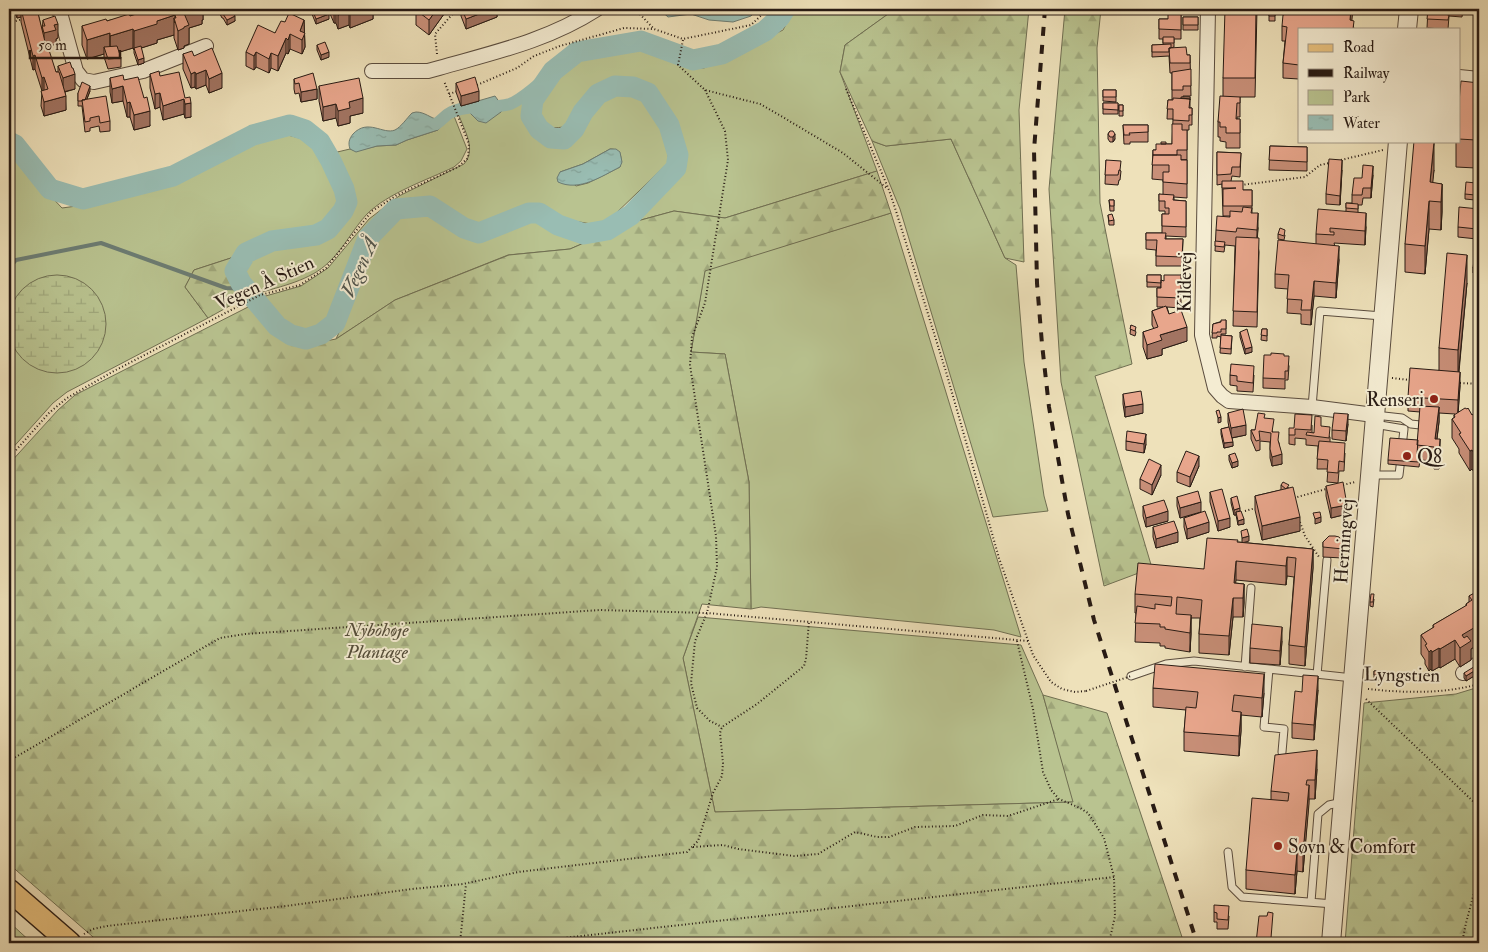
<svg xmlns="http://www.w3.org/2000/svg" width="1488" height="952" viewBox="0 0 1488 952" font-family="'IM FELL Double Pica',serif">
<defs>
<pattern id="forest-firs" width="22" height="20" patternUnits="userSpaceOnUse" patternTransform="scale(1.25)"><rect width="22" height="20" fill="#b9c390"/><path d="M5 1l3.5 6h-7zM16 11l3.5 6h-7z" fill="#9fa77b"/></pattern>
<pattern id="wetland-marsh" width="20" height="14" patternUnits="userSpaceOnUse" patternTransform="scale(1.25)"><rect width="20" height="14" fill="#b9c390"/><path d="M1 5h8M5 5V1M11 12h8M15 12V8" fill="none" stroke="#9fa77b"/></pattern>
<pattern id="water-ripples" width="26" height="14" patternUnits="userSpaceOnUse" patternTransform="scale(1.25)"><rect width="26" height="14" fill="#99bdb3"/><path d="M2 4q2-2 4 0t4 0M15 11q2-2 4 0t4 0" fill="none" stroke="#84a299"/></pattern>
</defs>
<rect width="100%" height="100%" fill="#eee1ba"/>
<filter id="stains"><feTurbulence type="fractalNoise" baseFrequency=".004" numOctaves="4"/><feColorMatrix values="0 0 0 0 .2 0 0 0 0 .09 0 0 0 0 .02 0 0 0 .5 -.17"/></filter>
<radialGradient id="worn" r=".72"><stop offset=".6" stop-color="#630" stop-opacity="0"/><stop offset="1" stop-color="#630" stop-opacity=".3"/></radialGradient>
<!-- green -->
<path fill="#b9c390" stroke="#706f52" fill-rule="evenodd" d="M794 9H895L845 45 840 72 877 171 725 218 674 211 630 223 674 182 684 168 686 157 665 104 649 88 622 80 602 83 589 94 563 127C551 129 544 127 538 116V107L554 80 580 59 637 47 690 68H704L783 30Z
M532 90 524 113 525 123 549 147 563 145 577 139 580 127 590 111 604 95 614 91 637 93C654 110 671 138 668 163L609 220 591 224 563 219 547 209 536 205 523 207 482 224 472 225 430 199 412 198 399 200 371 223 348 271 338 309 323 323 307 331 300 332 288 326 262 297 301 286 328 268 369 219 399 196 464 164C477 149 464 130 458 113L469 109V112H501L503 107 512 105ZM610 149C622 149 622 158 620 167L588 183 576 186 560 172 583 164Z
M450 115 454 116 467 149 461 161 454 167C427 180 388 193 367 214 353 229 344 248 329 262 310 281 281 286 256 294L243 277 241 271 244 264 250 259 284 244 318 241 334 231 348 215 354 205V197L351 188 333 153 350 149 356 151 377 146 396 145 407 140 438 130Z
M283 134C292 136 302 138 310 143 323 153 335 184 342 199L338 207 322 226 265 238 234 257 194 270 185 287 208 318 67 392 53 403 9 452V153L14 157 62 208 84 205 177 179 263 138Z
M951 139 1005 258 1016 265 1024 362 1044 496 1048 511 993 517 900 209 872 141 886 146Z
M421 212 437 216 468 235 479 237 522 221 532 219 571 237 591 240 570 249 508 255 395 300 336 339C341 327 348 316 352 304 367 265 370 215 421 212Z
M891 213 1021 637 994 630 761 607 751 609 749 482 725 354 691 352 705 270Z
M698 617 1021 645 1043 695 1074 802 715 812 683 658Z"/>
<!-- forest -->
<path fill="url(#forest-firs)" stroke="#706f52" d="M895 9H1029L1019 110 1024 262 1005 258 951 139 886 146 872 141 840 72 845 45Z
M1065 9H1101L1097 48 1100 203 1132 364 1095 376 1152 568 1104 586 1061 382 1049 189Z
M877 171 891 213 705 271 691 352 725 354 749 482 751 609 702 604 683 658 715 812 1073 802 1043 695 1107 713 1184 943H100L9 864V464L58 410 75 395 250 306 280 338 305 345 336 339 395 300 509 255 570 249 630 223 674 211 725 218Z
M234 257 227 274 242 299 208 318 185 287 194 270Z
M1479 687V943H1345L1364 703 1456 694Z
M9 922 32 943H9Z"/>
<!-- wetland -->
<path fill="url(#wetland-marsh)" stroke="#706f52" d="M8 324a49 49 0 1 1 98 0a49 49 0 1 1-98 0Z"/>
<!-- water -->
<path fill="url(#water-ripples)" stroke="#6c7c73" d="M659 9H758L751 16 733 22 709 20 691 14 668 17Z
M495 96 503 107 501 112 486 123 478 121 469 112 471 103Z
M416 112C425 112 430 118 439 120L447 112 450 115 438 130 407 140 396 145 377 146 356 152 350 149C348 143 349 139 353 134 368 118 383 135 395 130 401 127 407 118 412 113Z
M610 149H616L620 152 622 162 620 167C602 176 579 192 558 182L557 178 560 172 583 164Z"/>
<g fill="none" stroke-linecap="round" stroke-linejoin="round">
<!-- stream -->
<path stroke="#6c7c73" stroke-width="4" d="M9 268 16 260 101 243 226 288 246 289"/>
<!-- canal -->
<path stroke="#99bdb3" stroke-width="12" d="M436 124C441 121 444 117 448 114 466 103 490 110 510 104 521 100 544 80 553 71"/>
<!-- river -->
<path stroke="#99bdb3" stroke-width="21" d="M9 142 15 145 50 189 83 199 173 176 253 135 290 125 305 130 320 142 331 161 344 189 347 202 343 211 328 229 316 235 272 241 246 253 235 271 241 283 277 326 291 335 306 339 321 334 335 323 368 238 396 209 430 206 464 228 479 233 529 213H539L558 225 584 234 607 230 631 215 676 168 678 155 669 125 648 93 633 87 615 86 598 94 583 112 574 129 564 139 551 138 539 129 531 116 533 100 553 71 577 52 641 41 693 60 722 54 765 31 780 17 785 9"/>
<defs>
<path id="service" d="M1312 407 1320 311 1382 316
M1375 415 1402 418 1411 424 1420 425
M1374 424 1404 429 1402 447
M1370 475H1399L1401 458
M1245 667 1251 588
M1269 669 1264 727 1284 729 1282 752
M1317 675 1327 560
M1131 676 1166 664 1194 661 1353 678
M1228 852 1232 887 1242 897 1334 904
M1311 902 1318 814 1329 805 1343 802"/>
<path id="minor" d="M59 9 76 71 83 80 94 82 143 71 206 46
M1208 9 1202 335 1215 388 1222 396 1229 401 1312 407 1374 415
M372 71H428L439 68C495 52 547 41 597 9
M1459 77 1479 79
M1463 673 1479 663"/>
<path id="tertiary" d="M1407 29 1409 9
M1331 943 1398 141"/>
<path id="primary" d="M9 890 70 943"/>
</defs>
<!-- service casing -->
<use href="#service" stroke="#5a4c3e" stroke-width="9"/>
<!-- minor casing -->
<use href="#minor" stroke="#5a4c3e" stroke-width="16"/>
<!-- tertiary casing -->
<use href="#tertiary" stroke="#5a4c3e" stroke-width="20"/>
<!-- primary casing -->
<use href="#primary" stroke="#281b14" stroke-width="24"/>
<!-- path -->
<path stroke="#281b14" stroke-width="2" stroke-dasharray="1 2.5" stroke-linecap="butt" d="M635 9 654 29
M37 15 47 13
M128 15 137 12
M9 23 23 19
M683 40 678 65 705 90 760 104 786 119 843 153 888 189
M437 54 435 34 456 10 455 9
M477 85 517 68 534 56 560 46 624 28 654 29 683 39 751 25 768 9
M846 89 889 190 896 211 947 375 999 558 1033 655 1051 682 1062 689 1075 692 1086 691
M705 90 725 131 728 160 705 303 692 337 690 365 716 536 717 567 707 613 695 641 691 683 697 708 710 721 722 727
M449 94 458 91
M1341 160 1383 150
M1241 185 1305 177 1320 165 1329 163
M1392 378 1410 380
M1460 383 1479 384
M9 458 49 413 67 398 112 372 260 295 300 285 326 268 372 211 397 195 458 167 468 158 469 144 444 81
M1343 485 1355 482
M1294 498 1326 489
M1245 511 1256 508
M1300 522 1305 536 1319 557
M1017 641 1033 709 1043 772 1051 790 1059 799 1080 808 1088 813 1104 838 1114 877 1115 916 1109 943
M1368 689C1405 693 1443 694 1479 684
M1366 699 1479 807
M9 761 220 638 245 634 600 610 707 613 1028 641
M693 847 723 845 738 849 794 856 818 854 855 832 877 837H889L915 827 955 826 983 815 1008 816 1059 799
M84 934 93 929 107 926 286 906 412 889 463 884 518 872 687 852 698 841 713 793 722 776 723 763 720 733 722 727 757 704 804 666 806 659 809 621
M87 939 93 943
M460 943 466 884
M518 943 1114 877
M1462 943 1466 923 1479 874"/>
<!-- service -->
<use href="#service" stroke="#f4ecd2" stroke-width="7"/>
<!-- minor -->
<use href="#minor" stroke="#f4ecd2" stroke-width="14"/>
<!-- tertiary -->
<use href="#tertiary" stroke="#f4ecd2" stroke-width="18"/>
<!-- primary -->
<use href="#primary" stroke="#e7c07d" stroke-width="21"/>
<!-- rail -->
<path stroke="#281b14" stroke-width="4" stroke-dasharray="9 9" stroke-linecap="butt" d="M1045 9 1034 150 1037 283 1042 344 1049 407 1068 514 1094 620 1197 943"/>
<!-- path-bridge -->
<path stroke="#281b14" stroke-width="2" stroke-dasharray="1 2.5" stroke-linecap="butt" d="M1086 691 1131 676"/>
</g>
<!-- wall -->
<path fill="#c88f78" stroke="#281b14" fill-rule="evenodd" d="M14 9H37L42 31 43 20 58 38 56 39V44L46 47 56 72H58V66L75 89 65 92 66 110 44 116 41 106 42 91 35 69 33 70 21 22V17L17 18Z
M152 9H203V20H202V24L189 28V44L184 46V48L178 50 174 38V35L157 40V43L141 48 144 63 138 65 134 53V50L133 48 119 52 121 58V67L108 69 104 57V54L87 59 82 45V26L130 16 152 10Z
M219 9H232L235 21 227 25 223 18H222L219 12Z
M312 9 329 19 316 24 312 14Z
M328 9H373V19L350 28 349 25 338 29 336 23H334Z
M417 9H447L446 14H444L429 35 416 25V10Z
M461 9H497V17L466 29 461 16Z
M1155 9H1178V10L1155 11Z
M1257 9 1255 97H1240V117H1237V119H1240V148H1226V142L1220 141V137H1218V122L1223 96V78Z
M1269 9H1275V21H1269Z
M1428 9H1463L1462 17 1449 16 1448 29H1428L1427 28ZM1448 10V15H1444L1445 11H1447Z
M1181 13V39H1174V47L1171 48 1187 55H1190L1191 96H1183V97H1190V108H1192V125H1189V130H1187V160H1181H1187V198L1174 197V200L1186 201V237L1166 236V239H1183L1182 266H1156V250L1146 249V233H1162V214H1165V211H1159V194L1163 195V180L1152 179 1153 150H1156L1166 144H1172L1173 119H1167L1168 100H1172V73H1170L1169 56 1152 57V45H1163V39H1159V19H1168Z
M1183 17H1198V30H1183Z
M304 20 305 47 302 54 290 49 288 54 286 53 278 71 271 68 269 73 256 67 254 70 246 66V52L275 33 285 22Z
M1352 20 1354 29H1299V79L1283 78V63L1285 41H1282V26Z
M317 45 329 57 321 60 317 50Z
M183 54 194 56 222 88 209 93 206 85 196 89 195 87 191 88 183 69Z
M150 74 160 76 185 98 191 117 185 118 184 114 163 120 160 107 155 109 150 88Z
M110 78 124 80 144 98 150 126 134 130 130 117H127L123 101 112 103 110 92Z
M294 79 317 89V99L301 102 299 93 295 94 294 89Z
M1479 81V122L1476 168 1456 167V141H1459V102L1476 83Z
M456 83 479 101 461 106 456 92Z
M319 86 363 113 350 116V123L338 126 336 118 323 121 319 101Z
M1103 90H1116V102L1103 101Z
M90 91 87 99 110 121V131L100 132 99 126 90 128V131L85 132 82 106H78V93Z
M1103 103H1118V114H1103Z
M1119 105H1123V116H1119Z
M1123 125H1148V142H1130V144H1124Z
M1110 131 1115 139 1113 142H1110L1108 139V134Z
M1270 146 1307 147V171L1269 170Z
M1217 152 1241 153 1240 177 1232 176 1231 181 1243 190H1252V213L1258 228 1257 238 1259 252 1257 327 1233 326 1235 246 1225 245 1224 252 1215 251 1216 230 1230 217V216H1223L1222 184 1217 185Z
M1106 160 1121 171 1120 180H1119L1118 185 1105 184Z
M1342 170 1340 205 1326 204V194Z
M1434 170 1432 183 1442 184V212L1441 230 1429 229 1425 274 1405 272V244Z
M1373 175 1371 198H1363L1362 205H1358V212L1366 227 1365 245 1334 243 1339 260 1336 298 1314 296 1311 325 1301 324V314L1287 313 1288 289 1275 288V274L1316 244V234L1346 211V203H1352V195L1362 178Z
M1476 188 1475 200 1465 199V194Z
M1109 200H1114V211H1110Z
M1108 215 1114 220V225H1109Z
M1479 219 1477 239 1458 237V227Z
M1278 234 1285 235 1284 240 1278 239Z
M1479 252V274L1473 273V268Z
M1147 275H1161V287H1147Z
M1181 275V308L1167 307 1169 314 1187 341 1162 349V355L1147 359 1143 347V332L1154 329 1152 325V311L1163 307H1157V288H1161L1164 281Z
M1467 283 1459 372 1460 386 1458 412 1472 415 1478 418V398H1479V480L1472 469 1470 471 1459 453V449L1452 438V419L1454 418V415L1455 414 1439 413V422L1437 439 1440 454 1439 469H1434V461L1420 460 1419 467 1388 464V460L1418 440 1420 412 1408 411V397L1439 370V348Z
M1226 320V334H1221V335L1232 336 1231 354 1220 353 1221 337 1217 336V338H1212L1213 324Z
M1131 325 1136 332 1135 336 1130 334Z
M1262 329H1267V341L1261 340Z
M1240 332 1252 352 1245 354 1240 337Z
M1284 356 1289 366 1288 380H1285V389L1263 388V378Z
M1230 375H1254L1253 392 1237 391V386L1230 385Z
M1123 394 1143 413 1125 417 1123 404Z
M1228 413 1246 435 1232 438 1233 446 1224 448 1221 434V429L1229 427 1228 422Z
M1265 418 1279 443 1282 464 1272 466 1270 458V442L1260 441V450L1256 451 1251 439V430H1255Z
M1348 424 1346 441 1332 439V430Z
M1312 425V433H1314L1321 426 1330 437V442L1345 453 1344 471H1339L1338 483 1327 482 1328 469H1317L1318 446 1306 445V439L1295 438V445L1289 444V435L1294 428Z
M1126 441 1146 444 1144 453 1126 450Z
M1229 455 1238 466 1232 468 1229 460Z
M1199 466 1190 487 1177 482V472Z
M1161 475 1152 495 1140 489V479Z
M1281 485 1289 488 1300 531 1262 540 1255 510V496L1281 490Z
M1326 486 1347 514 1331 518 1326 496Z
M1210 492 1230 527 1218 531 1210 502Z
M1177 497 1201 512 1180 518 1177 506Z
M1231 498 1240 511 1244 524 1238 525 1236 515H1234L1231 503Z
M1143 506 1168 521 1146 527 1143 516Z
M1184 518 1209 532 1187 539 1184 527Z
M1153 527 1178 542 1156 548 1153 537Z
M1238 542 1313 549V568L1305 666 1289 664V645L1294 577 1287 576 1286 585 1236 580 1235 583 1244 584V603L1243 617H1233L1229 655 1199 653V634L1200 618H1191V634L1190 652 1165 648V646H1160V643L1135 642 1136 613H1135V594L1204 569Z
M1323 542 1343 549V558L1323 557Z
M1479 592V640L1477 641V645L1471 649V660L1460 667 1455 659 1440 668 1439 667 1432 671 1431 669 1429 671 1425 664V660L1421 654V635L1433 628V625L1466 606V604L1469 602V596Z
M1374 599 1373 607 1370 606V602Z
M1282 641 1280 665 1250 663V648Z
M1374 671H1381V680H1374Z
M1464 673H1479L1466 681 1464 678Z
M1153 688 1264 693 1262 717 1241 715V731L1239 756 1184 751V732L1186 710 1153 707Z
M1318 690 1314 740 1292 738V723Z
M1317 769 1315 799H1309L1303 872 1297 871 1295 894 1246 889V870L1271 799V791Z
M1214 912 1229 916 1228 929H1217V922H1214Z"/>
<!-- shaded-wall -->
<path fill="#a27462" stroke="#281b14" d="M17 9H21V17L17 18Z
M73 9H88L73 13Z
M190 9H203V20H202V24L189 28V44L184 46V48L178 50V31L183 11Z
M334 9H336V23H334Z
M363 9H373V19L350 28V14Z
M437 9H444V14L429 35V20Z
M492 9H497V17L466 29V19Z
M499 9H505L499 12Z
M1351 9H1353L1351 29 1350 20Z
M349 11V25L338 29V15Z
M329 14V19L316 24V19Z
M175 15V23L174 18V35L157 40V43L135 50 134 48V50V31L157 21Z
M235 16V21L227 25V20Z
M304 20 305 47 302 54V40L300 31Z
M58 24V38L56 39V44L44 48V33L54 25Z
M133 29V48L110 55V36Z
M110 33V52L104 47V54L87 59V40Z
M290 34V49L288 54V40Z
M286 38V53L278 71V56Z
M256 52V67L254 70V56Z
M329 52V57L321 60V55Z
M271 53V68L269 73V59Z
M35 55V69L33 70V56Z
M144 58V63L138 65V60Z
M206 70V85L196 89V74Z
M195 72V87L191 88V74Z
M222 73V88L209 93V79Z
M75 74V89L63 92V78Z
M44 77V91L42 92V78Z
M90 86V91L84 106V101Z
M123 86V101L112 103V89Z
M317 89V99L301 102V92Z
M479 91V101L461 106V96Z
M160 93V107L155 109V94Z
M1479 94V122L1476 168V140Z
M66 96V110L44 116V102Z
M363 98V113L350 116V123L338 126V111L349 102Z
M184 99V114L163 120V106Z
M130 102V117H127V103Z
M191 103V117L185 118V104Z
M336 104V118L323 121V107Z
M150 111V126L134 130V115Z
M1115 134V139L1113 142V137Z
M1434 142V170L1431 201 1430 182Z
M1342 160V170L1340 205V196Z
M1373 166V175L1371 198V188Z
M1442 184V212L1441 230V202Z
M1429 201V229L1425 274V246Z
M1479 209V219L1477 239V229Z
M1258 213V228L1257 244V230Z
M1366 213V227L1365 245V231Z
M1339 246V260L1336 298V283Z
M1467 255V283L1458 378V350Z
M1314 281V296L1311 325V310Z
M1187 327V341L1162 349V355L1147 359V345L1160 335Z
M1252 347V352L1245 354V349Z
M1460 372V386L1458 415V400Z
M1143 404V413L1125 417V407Z
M1439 407V422L1435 453V439Z
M1348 414V424L1346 441V431Z
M1221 417V422L1218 423V418Z
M1246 425V435L1231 438V428Z
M1146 434V444L1144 453V444Z
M1440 439V454L1439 469V455Z
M1233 442V446L1224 448V443Z
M1472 450V469L1470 471V451Z
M1282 454V464L1272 466V457Z
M1199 456V466L1190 487V477Z
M1238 461V466L1232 468V463Z
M1161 465V475L1152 495V485Z
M1201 502V512L1180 518V508Z
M1347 505V514L1331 518V508Z
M1240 508V513L1236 512V515H1234V510Z
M1168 511V521L1146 527V518Z
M1300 517V531L1262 540V526Z
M1321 517V522L1315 524V519Z
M1230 518V527L1218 531V521Z
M1244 519V524L1238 525V521Z
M1209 522V532L1187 539V529Z
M1178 532V542L1156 548V539Z
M1249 536V541L1242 543V538Z
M1313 549V568L1305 666V647Z
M1287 557V576L1286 585V566Z
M1236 561V580L1234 598V583Z
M1244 584V603L1243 617V598Z
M1233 598V617L1229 655V636Z
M1191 615V634L1190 652V633Z
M1479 621V640L1477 641V645L1471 649V660L1460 667V648L1462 635Z
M1282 627V641L1280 665V651Z
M1455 640V659L1440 668V649Z
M1439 648V667L1432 671V652Z
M1431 650V669L1429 671V652Z
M1479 668V673L1466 681V676Z
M1264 674V693L1262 717V698Z
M1318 676V690L1314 740V725Z
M1241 712V731L1239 756V736Z
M1317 750V769L1315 799V780Z
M1309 785V804L1303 872V853Z
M1297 852V871L1295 894V875Z"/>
<!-- building -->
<path fill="#e8a68c" stroke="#281b14" d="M21 9H37L47 50H49L56 72H59L66 96 44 102 41 91 48 89 44 77 42 78 35 55 33 56Z
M152 9H190L183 11 189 25 184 27V28L178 31 174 18H176L175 15 157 21V24L134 31 133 29 110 36V33L87 40 82 26 106 19 107 21 129 14 130 16Z
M220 9H232L235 16 227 20 223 14 229 11 222 14Z
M312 9H327L329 14 316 19Z
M336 9H363L350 14 349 11 338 15Z
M417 9H437L429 20 416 10Z
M462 9H492L466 19Z
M1225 9H1256L1255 78H1223Z
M1269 9H1275V16H1269Z
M1288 9H1351L1350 20 1354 21 1353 29H1299V65L1283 63 1287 27 1282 26 1283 15 1288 13Z
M1428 9H1444V14L1449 15 1448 20 1427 19Z
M289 13 304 20 300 31 305 33 302 40 290 34 288 40 286 38 278 56 271 53 269 59 256 52 254 56 246 52 258 25 275 33 281 21 285 22Z
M1168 13H1181V30L1159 29V19H1168Z
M55 16 58 24 54 25 56 30 44 33 42 26H45L43 20Z
M1183 17H1198V25H1183Z
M1428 28 1441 29H1428Z
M1163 37H1174V43H1163Z
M325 42 329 52 321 55 317 45Z
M1171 44V48H1169V52H1152V45Z
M117 46 121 58 108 59 104 47Z
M141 46 144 58 138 60 134 48Z
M1186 47 1187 55H1190V63H1170L1169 48Z
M212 48 222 73 209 79 206 70 196 74 195 72 191 74 183 54 192 51 194 56Z
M70 62 72 68H73L75 74 63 78 58 66Z
M1191 69V86H1183V90H1172V72Z
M159 71 160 76 179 72 185 98 190 97 191 103 185 104 184 99 163 106 160 93 155 94 150 74Z
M313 73 317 89 301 92 299 83 295 84 294 79Z
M123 75 124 80 138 77 144 98 147 97 150 111 134 115 130 102 127 103 123 86 112 89 110 78Z
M475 77 479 91 461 96 456 83Z
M359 78 363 98 349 102 350 108 338 111 336 104 323 107 319 86Z
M1461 81 1479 83V94L1476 140 1459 139V102Z
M82 82 90 86 85 100H82V101H78V93Z
M1103 90H1116V97H1103Z
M106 96 110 121 100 123 99 116 90 118V121L85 122 82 100Z
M1220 96 1240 97V103H1237L1236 119H1240V133H1226V127H1220V122H1218Z
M1181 97H1190V100V99L1181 98Z
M1173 98 1190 99 1189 108H1192V115H1189V121L1173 120V109H1167L1168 100H1173Z
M1103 103H1118V110L1103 109Z
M1119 105H1123V111H1119Z
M1172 124H1182V130H1187V150H1177V155H1153V150H1156V144H1172Z
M1123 125H1148V132L1129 133 1130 135H1124Z
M1110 131H1113L1115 134 1113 137H1110L1108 134Z
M1414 141 1434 142 1430 182 1442 184 1441 202 1429 201 1425 246 1405 244Z
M1161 142H1166V144H1161Z
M1270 146 1307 147V162L1269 160Z
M1217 152 1241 153 1240 167H1232L1231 174 1217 175Z
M1153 155H1181V160H1187V184L1163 182V172H1169V165H1152Z
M1329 159 1342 160 1340 196 1326 194Z
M1106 160 1121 161 1120 170H1119L1118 175H1105Z
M1363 165 1373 166 1371 188H1363L1362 195H1352L1354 178H1362Z
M1222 181H1243V190H1252V206H1223V189L1236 188H1222Z
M1466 182 1476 183 1475 195 1465 194Z
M1159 194 1174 195 1173 200 1186 201V227L1162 226V214H1169V208H1165V201H1159Z
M1109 200H1114V206H1110Z
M1346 203 1358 204V209L1346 208Z
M1243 207 1252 208 1251 213H1258L1257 230 1237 228 1236 232 1216 230 1217 216 1230 217V211L1242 212Z
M1459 207 1479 209 1477 229 1458 227Z
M1318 209 1366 213 1365 231 1330 228V232H1334V235L1316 234Z
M1112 214 1114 220 1109 221 1108 215Z
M1280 228 1285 230 1284 236 1278 234Z
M1146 233H1166L1165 239H1183L1182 257 1156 256 1157 240H1146Z
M1236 237 1259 238 1257 312 1233 311Z
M1278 240 1339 246 1336 283 1314 281 1311 310H1301L1302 300 1287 299 1289 275 1275 274Z
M1215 241 1225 242 1224 247 1215 246Z
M1475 252H1479V269L1473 268Z
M1447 253 1467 255 1458 350 1439 348Z
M1147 275H1161V283L1147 282Z
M1164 275H1181V298L1157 297V288H1161V280L1164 281Z
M1166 306 1169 314 1181 310 1187 327 1160 335 1162 340 1147 345 1143 332 1158 327 1152 311Z
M1221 320H1226V329H1221V332H1217V333H1212L1213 324 1221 322Z
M1131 325 1136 327 1135 331 1130 329Z
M1247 329 1252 347 1245 349 1240 332Z
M1262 329H1267V336L1261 335Z
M1221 335 1232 336 1231 349 1220 348Z
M1271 353 1284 354V356H1289L1288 371H1285V379L1263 378 1264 355H1271Z
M1231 364 1254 366 1253 383 1237 381V376L1230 375Z
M1410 368 1460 372 1458 400 1408 397Z
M1141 391 1143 404 1125 407 1123 394Z
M1420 406 1439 407 1435 439H1440L1439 455H1434V447L1417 445Z
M1465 408 1467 409 1468 408 1472 415 1475 413 1479 419V461L1472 450 1470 451 1459 434 1461 433 1452 419 1455 417 1454 415Z
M1243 409 1246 425 1231 428 1228 413Z
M1219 410 1221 417 1218 418 1216 411Z
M1258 413 1265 414 1264 418 1274 419 1272 432H1279L1278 440 1282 454 1272 457 1270 449 1271 433 1259 431 1260 440 1256 441 1251 430H1255Z
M1334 413 1348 414 1346 431 1332 430Z
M1295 414 1312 415 1311 430 1295 429V435H1289V428H1294Z
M1315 416 1321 417V426L1330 427 1329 438 1306 435 1307 432 1314 433Z
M1229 427 1233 442 1224 443 1221 429Z
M1127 431 1146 434 1144 444 1126 441Z
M1390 438 1418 440 1417 454 1420 455 1419 462 1388 460Z
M1319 441 1345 443 1344 462 1339 461 1338 473 1327 472 1328 460 1317 459Z
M1186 451 1199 456 1190 477 1177 472Z
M1235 453 1238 461 1232 463 1229 455Z
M1149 459 1161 465 1152 485 1140 479Z
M1283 482 1289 485 1286 489 1281 485Z
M1343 482 1347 505 1331 508 1326 486Z
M1293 487 1300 517 1262 526 1255 496Z
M1222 489 1230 518 1218 521 1210 492Z
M1198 491 1201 502 1180 508 1177 497Z
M1237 496 1240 508 1234 510 1231 498Z
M1164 500 1168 511 1146 518 1143 506Z
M1205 511 1209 522 1187 529 1184 518Z
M1241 511 1244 519 1238 521 1236 512Z
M1320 512 1321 517 1315 519 1313 513Z
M1174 521 1178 532 1156 539 1153 527Z
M1247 529 1249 536 1242 538 1241 531Z
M1329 536H1335L1339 537 1342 541 1343 549 1323 547V542Z
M1207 538 1238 540 1237 542 1313 549 1305 647 1289 645 1296 558 1287 557 1286 566 1236 561 1234 583 1244 584 1243 598H1233L1229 636 1199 634 1202 600 1177 597 1176 614 1191 615 1190 633 1165 629V627H1160V624L1135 623 1137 606 1155 609V604L1171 606 1172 597 1135 594 1138 563 1204 569Z
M1476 592 1477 593 1479 592V621L1476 623 1477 626 1462 635 1464 638 1467 636 1471 641 1460 648 1455 640 1440 649 1439 648 1432 652 1431 650 1429 652 1425 645 1427 644 1421 635 1434 627 1433 625 1467 605 1466 604 1472 600 1469 596Z
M1371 594H1374L1373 602H1370Z
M1252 624 1282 627 1280 651 1250 648Z
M1155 664 1264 674 1262 698 1234 695 1232 711 1241 712 1239 736 1184 732 1186 707 1196 708 1198 692 1153 688Z
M1477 665 1479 668 1466 676 1464 673Z
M1374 671H1381V675H1374Z
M1303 675 1318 676 1314 725 1292 723 1295 691 1302 692Z
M1317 750 1315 780H1307L1306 785H1309L1303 853 1297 852 1295 875 1246 870 1252 798 1288 801 1289 793 1271 791 1275 755Z
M1214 905 1229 906 1228 920 1217 919V913L1214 912Z
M1268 912 1273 913 1271 938 1280 939V943H1256L1259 916H1267Z"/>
<!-- markers -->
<g fill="#8f2418" stroke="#f4ecd2" stroke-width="2">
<circle cx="1434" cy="399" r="5"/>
<circle cx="1407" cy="456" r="5"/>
<circle cx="1278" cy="846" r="5"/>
</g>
<g text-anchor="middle" stroke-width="4" stroke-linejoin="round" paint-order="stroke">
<!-- street labels -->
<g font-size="19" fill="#281b14" stroke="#f4ecd2">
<text transform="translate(264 282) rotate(-24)" y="7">Vegen Å Stien</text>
<text transform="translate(1184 282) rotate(-89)" y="7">Kildevej</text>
<text transform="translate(1343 541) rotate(-86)" y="7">Herningvej</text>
<text transform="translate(1402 674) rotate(1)" y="7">Lyngstien</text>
</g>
<!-- poi labels -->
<g font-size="19" fill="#281b14" stroke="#f4ecd2" text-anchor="start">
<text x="1424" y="406" text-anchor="end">Renseri</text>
<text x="1417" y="463">Q8</text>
<text x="1288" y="853">Søvn &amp; Comfort</text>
</g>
<!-- park labels -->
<g font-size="19" font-style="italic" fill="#544d39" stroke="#f4ecd2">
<text x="377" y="636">Nybohøje<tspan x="377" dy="22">Plantage</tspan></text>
</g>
<!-- water labels -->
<g font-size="20" font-style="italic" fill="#50544c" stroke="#f4ecd2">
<text transform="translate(359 267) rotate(-66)" y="7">Vegen Å</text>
</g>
</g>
<!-- margin -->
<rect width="1488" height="952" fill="none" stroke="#eee1ba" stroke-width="30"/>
<rect x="10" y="10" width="1468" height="932" fill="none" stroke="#281b14" stroke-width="2.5"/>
<rect x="15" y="15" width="1458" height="922" fill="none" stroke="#281b14"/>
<!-- legend -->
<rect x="1298" y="28" width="162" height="115" fill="#f4ecd2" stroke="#a29886"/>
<rect x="1308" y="44" width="25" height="8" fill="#e7c07d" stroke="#a29886"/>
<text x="1343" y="52" font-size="15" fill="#281b14">Road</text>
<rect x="1308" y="69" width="25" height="8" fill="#281b14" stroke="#a29886"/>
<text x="1343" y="78" font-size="15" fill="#281b14">Railway</text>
<rect x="1308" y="90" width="25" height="15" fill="#b9c390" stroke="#a29886"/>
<text x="1343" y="102" font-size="15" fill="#281b14">Park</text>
<rect x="1308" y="115" width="25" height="15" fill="url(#water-ripples)" stroke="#a29886"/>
<text x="1343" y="128" font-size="15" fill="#281b14">Water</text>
<!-- scale -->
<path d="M30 50v8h90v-8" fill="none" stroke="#281b14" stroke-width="2.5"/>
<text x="38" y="50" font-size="15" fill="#281b14" stroke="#f4ecd2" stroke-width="4" paint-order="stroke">50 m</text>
<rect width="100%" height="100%" filter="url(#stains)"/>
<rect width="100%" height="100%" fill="url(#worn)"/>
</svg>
